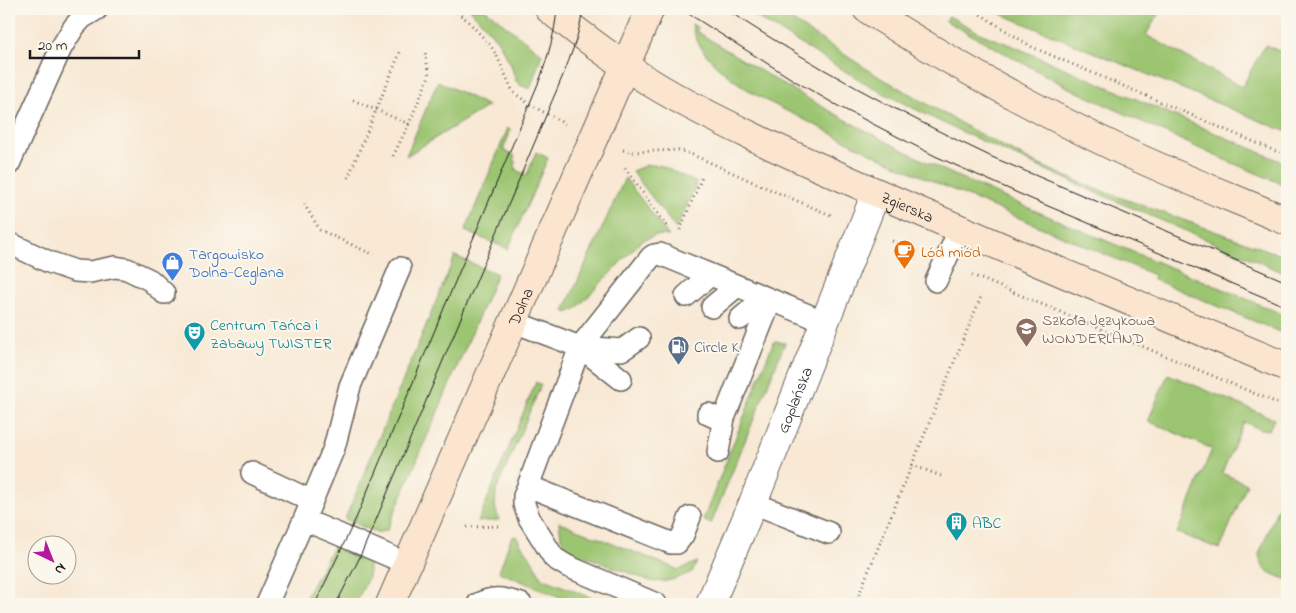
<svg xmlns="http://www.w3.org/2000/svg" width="1296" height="613" viewBox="0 0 1296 613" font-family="'Indie Flower',sans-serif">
<rect width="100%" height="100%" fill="#fbf7ec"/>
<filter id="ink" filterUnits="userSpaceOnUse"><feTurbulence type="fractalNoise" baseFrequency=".02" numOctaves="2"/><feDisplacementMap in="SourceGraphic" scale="10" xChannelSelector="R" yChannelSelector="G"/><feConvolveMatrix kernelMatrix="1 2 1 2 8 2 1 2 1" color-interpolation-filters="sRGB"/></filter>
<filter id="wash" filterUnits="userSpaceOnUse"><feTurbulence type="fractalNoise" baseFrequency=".0096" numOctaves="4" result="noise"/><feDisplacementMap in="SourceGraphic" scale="20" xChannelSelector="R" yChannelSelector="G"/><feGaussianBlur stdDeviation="1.12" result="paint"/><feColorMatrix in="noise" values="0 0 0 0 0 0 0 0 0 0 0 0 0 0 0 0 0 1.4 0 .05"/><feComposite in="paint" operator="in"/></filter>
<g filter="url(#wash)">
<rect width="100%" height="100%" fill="#f8e8d4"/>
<!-- green -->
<path fill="#9cc571" stroke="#5c7046" d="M470 9H485L542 54 530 89 520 85 516 81 511 65 498 41Z
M743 9H774L873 73 976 132 1035 163 1091 187 1287 257V274L1090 190 951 127 883 93 848 73Z
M989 9H1161L1146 35 1242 87 1265 45 1287 54V132Z
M949 16 982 34 1013 46 1287 164V186L1209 153 1065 86 946 21Z
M692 24 698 28 696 31C769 77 842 120 919 158 979 188 1041 213 1102 239 1164 265 1226 290 1287 316V335L1153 279 1154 275C1098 251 1042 228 986 204 929 180 872 155 817 126 786 110 752 96 725 73 710 61 694 43 692 24Z
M438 81 488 106 406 156Z
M508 128 511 130 503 150 514 155 516 170 527 175 536 152 548 158 508 249 465 231Z
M647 165H660L697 183 676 229 632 171Z
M625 178 669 236 656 235 641 241 576 309 567 313 564 311Z
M455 256 497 274 387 530 378 533 345 519Z
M775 341 785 343 711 524 703 520 773 343Z
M1168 374 1274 419 1269 430 1260 429 1244 422 1222 473 1247 484 1220 549 1177 533 1212 449 1148 421Z
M536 382 541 385 496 491 495 507 499 520 478 522Z
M1287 485V580C1272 573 1262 574 1259 554Z
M559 522 679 570 697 562 692 572C678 578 665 584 650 581L566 549 561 537Z
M516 536 522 546 529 555 542 578 607 604H577L499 572 511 538Z
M334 545 367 560C374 572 361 592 355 604H302Z"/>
</g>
<g filter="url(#ink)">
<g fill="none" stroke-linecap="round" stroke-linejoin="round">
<defs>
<path id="lane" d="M9 164 61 48 74 27 82 18 97 9
M9 243 49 262 75 271 90 272 115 267 127 269 150 280 164 293
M936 281 960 229
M686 296 710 275
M712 307 737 286
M740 319 765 298
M514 322 580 347 651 257 654 255 660 254 825 322
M580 347 528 486 524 496V504L529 518 554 558 567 566 656 604
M580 347 621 350 625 348 639 338
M580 347 621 379
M708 414 719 419 724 418 771 300
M718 452 724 418
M252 473 312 501
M528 486 671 543H677L683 535 690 517
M753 503 829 533
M304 520 338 534 408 564
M267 604 304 520 334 448 350 386 400 268
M478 604C494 595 505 599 521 604"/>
<g id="street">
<path id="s1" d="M710 604 753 503 876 193"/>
</g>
<g id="secondary">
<path id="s2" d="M549 9C582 36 617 62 653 84 690 107 731 126 770 145 818 167 866 188 914 209 1038 263 1162 315 1287 367"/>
<path d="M867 9C949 62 1035 109 1123 151 1177 176 1233 198 1287 221"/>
<path id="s3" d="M390 604 650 9"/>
</g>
</defs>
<!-- lane casing -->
<use href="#lane" stroke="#69635c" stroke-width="24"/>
<!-- street casing -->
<use href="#street" stroke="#69635c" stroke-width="30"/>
<!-- secondary casing -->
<use href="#secondary" stroke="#69635c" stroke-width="30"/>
<!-- path -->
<path stroke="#69635c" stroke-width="3" stroke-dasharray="1 4" stroke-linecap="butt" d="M433 9C439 12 444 13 450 9
M453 9 467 20 490 45 497 56 513 92 529 104 565 124
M972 9 1032 47 1287 156
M353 100 409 124 429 76 425 51
M623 150 632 152 678 150 691 154 762 186 833 216
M393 156 409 124
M625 168 667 226
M348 178 401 50
M304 204 320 230 374 255
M680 230 702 177
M892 241 918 252
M972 275 1287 407
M912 465 944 477
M467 527 500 526
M855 604 982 294
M1283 604 1287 595"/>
<!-- lane -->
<use href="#lane" stroke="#fff" stroke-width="21"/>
<!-- street -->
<use href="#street" stroke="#fff" stroke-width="28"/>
<!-- secondary -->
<use href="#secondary" stroke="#fbe5cf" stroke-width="28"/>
<!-- tram -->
<path stroke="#1c1c1c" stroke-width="1" d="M681 9 795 81 838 106 935 156 1029 198 1287 307
M725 9C811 65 899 113 992 157L1287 282
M315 604 357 516 540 79C548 56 555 33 557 9
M336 604 358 561 376 520 547 113C561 79 578 45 583 9"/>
</g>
</g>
<!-- icons -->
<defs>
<symbol id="cafe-pin" viewBox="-11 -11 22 30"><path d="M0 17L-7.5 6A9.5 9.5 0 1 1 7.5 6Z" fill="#e8710a" stroke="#fbf7ec"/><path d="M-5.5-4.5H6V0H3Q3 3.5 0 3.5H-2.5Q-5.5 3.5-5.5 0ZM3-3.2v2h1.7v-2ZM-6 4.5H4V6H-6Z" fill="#fff"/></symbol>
<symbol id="shop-pin" viewBox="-11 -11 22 30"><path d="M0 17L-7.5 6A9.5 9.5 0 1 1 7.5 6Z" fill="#3f7fe0" stroke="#fbf7ec"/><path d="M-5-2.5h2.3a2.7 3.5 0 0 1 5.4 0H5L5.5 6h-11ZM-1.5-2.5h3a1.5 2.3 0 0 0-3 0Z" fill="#fff"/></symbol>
<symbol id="school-pin" viewBox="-11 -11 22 30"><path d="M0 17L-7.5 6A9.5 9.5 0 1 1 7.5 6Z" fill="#8d6e63" stroke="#fbf7ec"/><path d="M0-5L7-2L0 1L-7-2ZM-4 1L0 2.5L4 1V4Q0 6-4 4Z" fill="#fff"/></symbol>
<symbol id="theatre-pin" viewBox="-11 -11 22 30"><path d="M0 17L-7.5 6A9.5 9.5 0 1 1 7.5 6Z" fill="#0f9aa8" stroke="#fbf7ec"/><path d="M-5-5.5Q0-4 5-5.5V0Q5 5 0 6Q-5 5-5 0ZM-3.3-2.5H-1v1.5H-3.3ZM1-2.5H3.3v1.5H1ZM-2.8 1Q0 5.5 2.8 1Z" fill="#fff"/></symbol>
<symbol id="fuel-pin" viewBox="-11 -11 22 30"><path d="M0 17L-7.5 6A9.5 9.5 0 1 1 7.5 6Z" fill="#5c6f8a" stroke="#fbf7ec"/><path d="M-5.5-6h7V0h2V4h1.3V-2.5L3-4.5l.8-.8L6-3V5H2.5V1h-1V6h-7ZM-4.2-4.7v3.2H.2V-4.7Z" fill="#fff"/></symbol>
<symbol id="building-pin" viewBox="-11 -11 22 30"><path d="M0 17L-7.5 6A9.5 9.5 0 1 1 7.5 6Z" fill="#0f9aa8" stroke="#fbf7ec"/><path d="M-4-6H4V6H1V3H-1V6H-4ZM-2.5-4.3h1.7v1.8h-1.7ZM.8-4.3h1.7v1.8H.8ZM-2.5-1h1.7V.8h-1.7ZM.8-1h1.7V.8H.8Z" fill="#fff"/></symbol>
</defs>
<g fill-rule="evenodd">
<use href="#cafe-pin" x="892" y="238" width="25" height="34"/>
<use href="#shop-pin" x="160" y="250" width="25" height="34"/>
<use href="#school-pin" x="1014" y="316" width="25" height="34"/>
<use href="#theatre-pin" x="182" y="320" width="25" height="34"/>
<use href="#fuel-pin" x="666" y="334" width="25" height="34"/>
<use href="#building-pin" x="944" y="510" width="25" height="34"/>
</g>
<g text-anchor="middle" stroke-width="4" stroke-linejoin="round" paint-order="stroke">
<!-- street labels -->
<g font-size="16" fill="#1c1c1c" stroke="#fbf7ec">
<text dy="6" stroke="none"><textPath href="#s2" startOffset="411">Zgierska</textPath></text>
<text dy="6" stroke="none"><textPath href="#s3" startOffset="325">Dolna</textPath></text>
<text dy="6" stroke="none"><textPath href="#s1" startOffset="221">Goplańska</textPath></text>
</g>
<!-- food labels -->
<g font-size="16" fill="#c56008" stroke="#fbf7ec" text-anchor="start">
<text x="921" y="257">Lód miód</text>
</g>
<!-- shop labels -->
<g font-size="16" fill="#366cbe" stroke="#fbf7ec" text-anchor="start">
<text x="189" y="259">Targowisko<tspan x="189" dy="18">Dolna-Ceglana</tspan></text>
</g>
<!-- education labels -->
<g font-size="16" fill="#785e54" stroke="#fbf7ec" text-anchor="start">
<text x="1042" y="325">Szkoła Językowa<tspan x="1042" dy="18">WONDERLAND</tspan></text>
</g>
<!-- culture labels -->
<g font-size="16" fill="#0d838f" stroke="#fbf7ec" text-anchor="start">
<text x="210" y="330">Centrum Tańca i<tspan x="210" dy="18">Zabawy TWISTER</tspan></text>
<text x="972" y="528">ABC</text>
</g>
<!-- service labels -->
<g font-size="16" fill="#4e5e75" stroke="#fbf7ec" text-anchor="start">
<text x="694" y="352">Circle K</text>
</g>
</g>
<!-- margin -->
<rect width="1296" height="613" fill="none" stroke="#fbf7ec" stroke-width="30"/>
<!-- north arrow -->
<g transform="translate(52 560) rotate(137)"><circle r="24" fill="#fbf7ec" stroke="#a29f99"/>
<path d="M0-4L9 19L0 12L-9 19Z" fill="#b5179e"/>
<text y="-8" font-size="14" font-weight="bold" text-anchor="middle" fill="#1c1c1c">N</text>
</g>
<!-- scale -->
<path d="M30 50v8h109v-8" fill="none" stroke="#1c1c1c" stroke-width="2.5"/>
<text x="38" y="50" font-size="15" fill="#1c1c1c" stroke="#fbf7ec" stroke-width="4" paint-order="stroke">20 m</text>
</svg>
